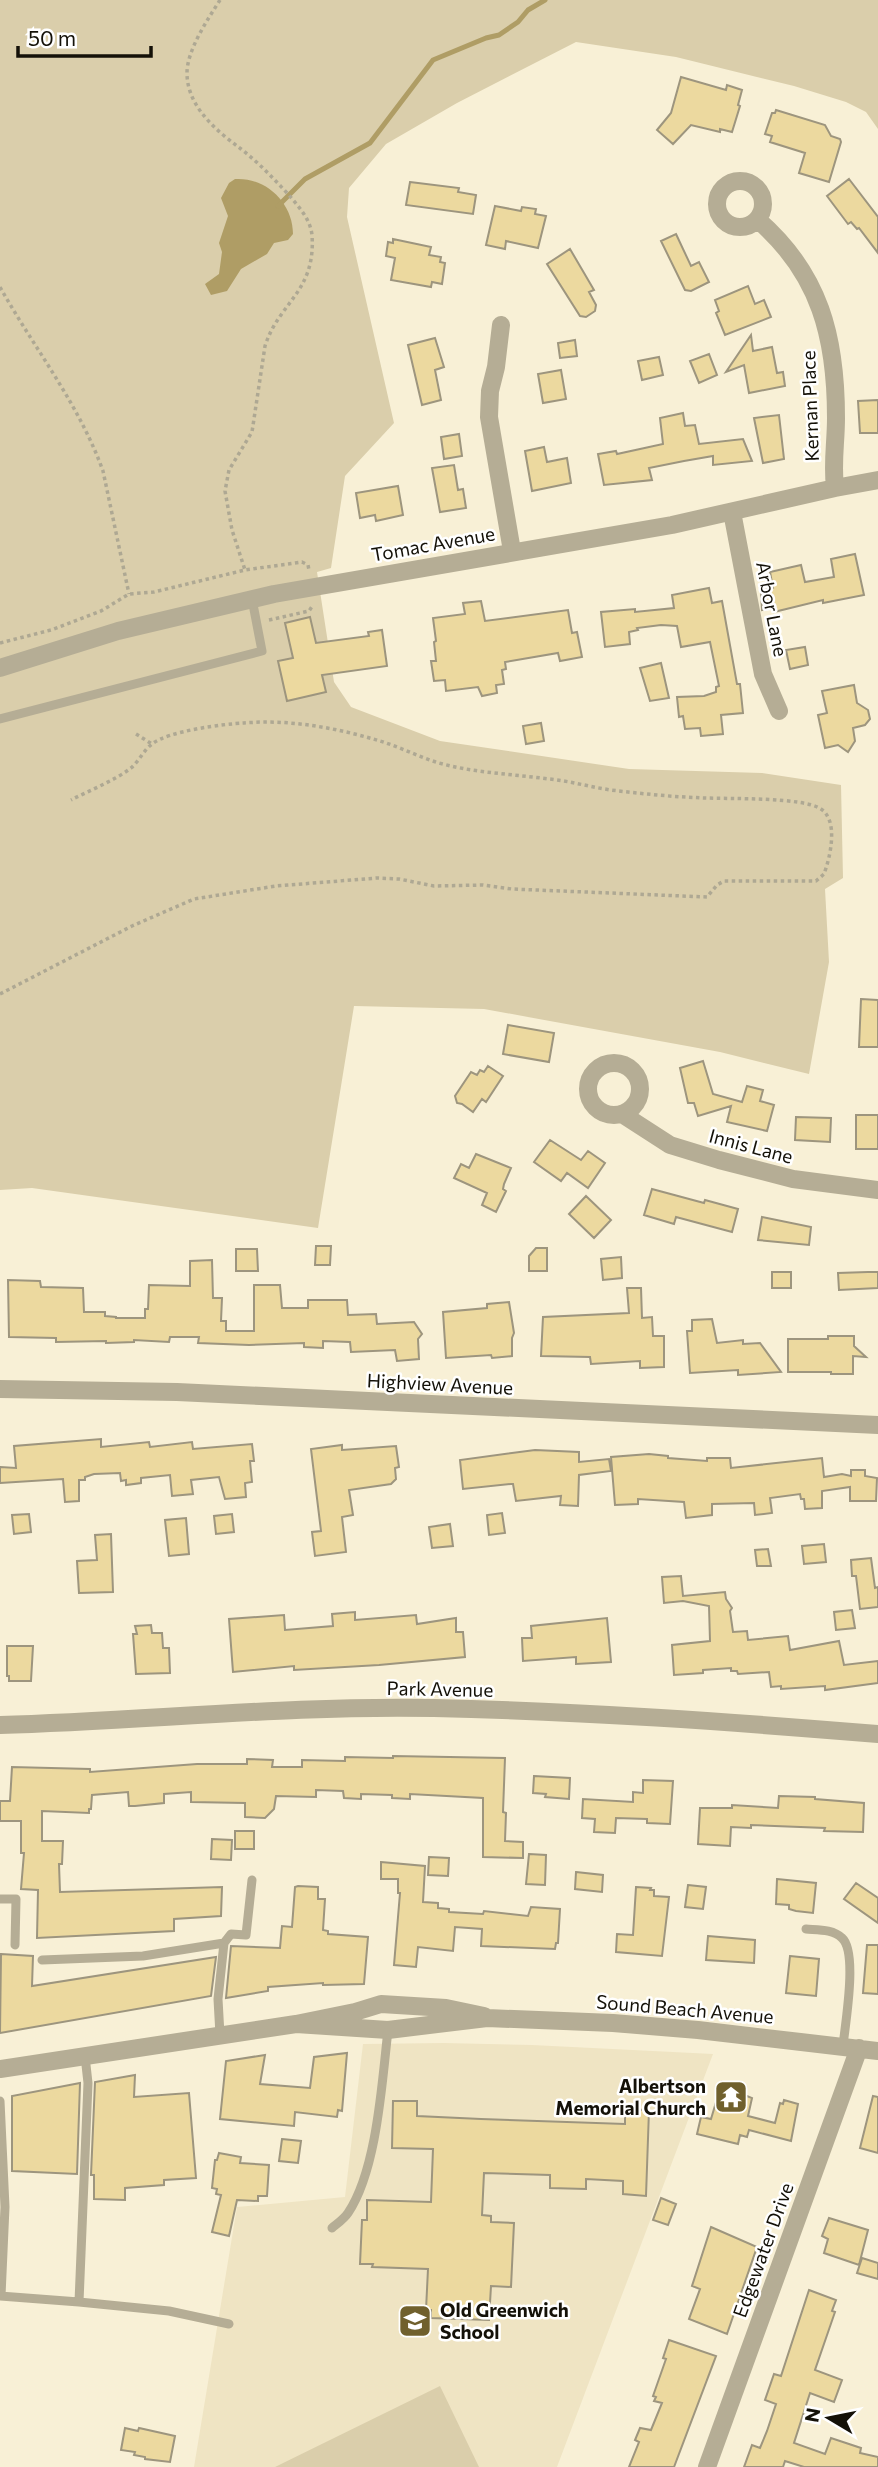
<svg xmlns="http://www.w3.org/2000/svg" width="878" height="2467" viewBox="0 0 878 2467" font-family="Commissioner,sans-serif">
<rect width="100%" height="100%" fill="#f8f0d6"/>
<!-- built -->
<path fill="#efe4c3" d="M444 2043 532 2045 713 2054 557 2467H194L237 2207 345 2197 363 2044Z"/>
<!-- green -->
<path fill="#daceab" d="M0 0H878V129L866 112 846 102 794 86 676 57 576 42 457 103 386 144 349 188 347 217 394 423 345 476 331 568 317 572 334 682 351 707 440 741 629 769 762 773 841 785 843 878 825 889 829 962 809 1074 720 1052 484 1009 354 1006 318 1228 32 1188 0 1190Z
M440 2386 479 2467H275Z"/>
<!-- water -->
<path fill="#af9d65" d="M235 179C266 177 293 203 293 234L288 240 274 243 267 254 241 269 227 291 211 295 205 284 219 274 222 252 219 243 228 216 221 198 229 183Z"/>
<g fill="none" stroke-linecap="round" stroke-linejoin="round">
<!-- stream -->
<path stroke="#af9d65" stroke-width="5" d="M278 206 305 179 370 143 433 60 486 38 499 35 518 22 528 10 545 0"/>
</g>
<!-- building -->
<path fill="#ecd99f" stroke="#9d957e" stroke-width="2" d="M681 77 726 90 727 85 742 90 738 105 740 106 732 132 720 129V132L691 125 673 144 657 130 671 113Z
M776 110 825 125 831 136 840 139 841 142 829 182 799 173 805 153 770 142 772 136 765 134 772 113H775Z
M849 179 878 217V253L859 228 857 229 851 222 848 224 827 196Z
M410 182 459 188 458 192 476 195 473 214 406 205Z
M495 206 521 211 522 207 536 209 535 214 546 216 538 248 506 241 505 249 486 245Z
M676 234 691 266 699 262 709 282 691 291 685 290 661 241Z
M393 239 431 247 429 255 441 257 440 262 445 263 442 284 432 282 431 287 391 280 395 258 386 256 388 242 393 243Z
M570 249 594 290 589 292 596 305 595 311 586 317 580 316 547 264Z
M748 286 755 304 764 300 771 317 725 335 716 313 719 311 715 300Z
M751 335 753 351 772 347 777 373 783 372 785 386 749 393 744 365 726 372Z
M435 338 444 367 435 370 441 400 422 405 408 345Z
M575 340 577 356 560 358 558 343Z
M709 354 717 375 699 383 690 361Z
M659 357 663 375 642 380 638 361Z
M561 370 566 399 543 403 538 374Z
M878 400V433H860L858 401Z
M683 413 685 426 695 425 699 444 743 439 752 461 713 465V456L684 461 649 468 652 480 604 485 598 454 616 451 617 454 663 444 660 418Z
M779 415 784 459 763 463 754 418Z
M459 434 462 456 444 459 441 437Z
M544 447 547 462 567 458 571 483 532 491 525 451Z
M454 465 458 490 463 489 466 508 440 512 432 468Z
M398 486 403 515 376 521 375 515 360 518 356 493Z
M855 554 864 595 823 603V600L774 612 773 608 762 610 761 591 773 588 770 572 801 565 805 582 834 577 831 559Z
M709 588 712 603 722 601 737 684H740L743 713 721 715 723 734 701 736 700 728 685 729 683 716 679 717 677 697 704 696 716 692V687L719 686 710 642 681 647 677 626 661 625 637 628 638 630 629 632 630 644 605 647 601 612 635 609V612L674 608 672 595Z
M481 601 485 621 568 610 572 633 577 632 582 657 560 661 558 653 505 662 506 669 502 670 504 684 496 685 497 693 482 696 478 687 446 691 445 680 434 681 431 661H436L434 642 436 641 433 618 465 614 463 603Z
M310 617 316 643 369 636 368 632 382 630 387 666 322 675 326 692 287 701 278 661 293 658 285 623Z
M805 647 808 665 790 669 786 650Z
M661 663 669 698 650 701 640 668Z
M854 685 857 703 868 710 870 719 865 725 853 728 855 741 848 752 838 745 825 748 818 715 827 713 822 691Z
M541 723 544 741 526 744 523 726Z
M861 999 878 1000V1047H859Z
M508 1025 554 1033 549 1062 503 1054Z
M703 1061 713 1094 742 1102 747 1086 763 1090 760 1101 774 1105 767 1131 727 1122 731 1106 698 1116 694 1103H688L680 1068Z
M488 1066 503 1076 486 1102 482 1099 473 1112 462 1104 457 1103 455 1096 471 1072 477 1075 480 1070 484 1072Z
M856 1115H878V1149H856Z
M796 1117 831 1118 830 1142 795 1140Z
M550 1140 581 1160 588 1151 605 1163 588 1188 567 1173 561 1181 534 1162Z
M476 1154 511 1168 504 1184 503 1189 506 1191 496 1212 482 1205 487 1193 454 1178 461 1164 469 1168Z
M652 1189 704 1203 705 1200 738 1209 732 1232 676 1217 674 1224 644 1215Z
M586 1196 611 1220 594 1238 569 1214Z
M762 1217 811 1227 809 1245 758 1240Z
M316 1246H331L330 1265H315Z
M536 1248H547V1271H529V1256Z
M236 1249H257L258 1271H236Z
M621 1257 622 1278 603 1280 601 1259Z
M212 1260 213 1298H222L221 1321H226V1331H254V1285H280L282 1308H308V1300H347L348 1315 376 1314 377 1324 414 1322 422 1334 418 1339 419 1359 397 1361 395 1350 351 1352 350 1342 323 1341V1348L304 1347V1343L249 1345 198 1343 199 1337H170L169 1342 134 1340V1342L106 1343V1341L56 1342V1338L9 1337 8 1280 40 1281 41 1287 83 1288 84 1312H105V1316L116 1317V1318H145V1309H148L149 1285 190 1286V1261Z
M772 1272H791V1288H772Z
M868 1272H878V1288L839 1290 838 1273Z
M627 1288H641L642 1318 652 1317 653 1336H664V1367L640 1368V1361L591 1364 590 1357 541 1356 543 1317 629 1313Z
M509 1302 514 1333 512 1338V1356L492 1358 491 1355 446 1358 443 1312 487 1308V1304Z
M712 1319 717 1343 743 1340V1344L760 1343 781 1372 738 1375V1370L690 1373 687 1331H692V1320Z
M828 1336H854V1346L866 1357 853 1356V1374H831V1372H788V1339H828Z
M101 1439V1447L149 1442 150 1447 192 1442 193 1449 252 1444 254 1461H250L252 1482 245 1483 246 1497 225 1499 219 1477 191 1480 193 1494 172 1496 170 1475 141 1478V1483L126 1485V1480L121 1481 120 1473 94 1474 85 1477V1480H79V1501L65 1502 63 1479 0 1483V1467L16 1468 14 1446Z
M342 1445V1450L396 1446 399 1467 395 1468 396 1479 391 1484 349 1490 353 1515 342 1517 346 1552 315 1556 312 1532 321 1531 311 1449Z
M535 1450 579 1452V1462L609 1459 611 1471 579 1475 578 1506 560 1505 561 1496 516 1501 513 1484H511L463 1489 460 1460Z
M649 1454 668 1456V1458L707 1461V1458H730L731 1468 822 1458 824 1477 842 1474 851 1476V1470H865V1476L877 1478 876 1501H850V1487L822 1491V1508L805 1509 804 1499H801L800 1494 770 1498 772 1513 755 1515 754 1503 712 1504V1515L686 1518 684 1502 638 1499V1504L615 1505 611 1457Z
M502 1513 505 1533 489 1535 487 1515Z
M29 1514 31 1532 14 1534 12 1515Z
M232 1514 234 1532 216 1534 214 1516Z
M186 1518 189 1554 169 1556 165 1520Z
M450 1524 453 1546 432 1548 429 1527Z
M111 1534 113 1592 79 1593 77 1561 97 1560 95 1535Z
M824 1544 826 1562 804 1564 802 1546Z
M768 1549 771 1566H757L755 1550Z
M871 1558 875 1588 878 1587V1607L860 1609 856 1576H852L851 1560Z
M681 1576 683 1596 725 1592 726 1599 732 1608 730 1611 733 1632 747 1631 748 1640 788 1636 790 1650 839 1641 844 1665 878 1661V1683L825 1690V1686L781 1689V1686L771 1687 769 1672 738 1674 737 1671H731V1668L703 1670V1673L674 1675 672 1645 710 1641 709 1606 683 1601 664 1603 662 1577Z
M852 1610 855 1628 836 1630 834 1612Z
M355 1612V1620L416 1615 417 1624 456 1618V1632H463L465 1657 379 1665 294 1670V1666L233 1672 229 1619 284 1615 285 1630 333 1626 332 1614Z
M607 1618 611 1662 576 1664V1657L523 1661 522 1638H532L531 1626Z
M151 1625 152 1633H162L163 1648H169L170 1673 136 1674 133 1634H137L135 1626Z
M7 1646H33L31 1681H9V1676H7Z
M393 1756 505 1758 503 1812 506 1813 505 1841 523 1842V1858L483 1857V1798L410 1794V1799L392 1798V1795L361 1794V1799L344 1798 343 1791 316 1790V1797L276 1796 274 1809 265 1818 245 1817V1803L191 1802V1792L164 1794V1803L135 1806H129L128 1792 92 1795 91 1809H89V1813L42 1811V1841H63L62 1864H59L60 1892 222 1887 221 1916 174 1919V1931L37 1938 38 1890 21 1889 24 1853H21V1821H0V1801H10L12 1767 90 1769V1772L197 1764H247V1759L273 1760 272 1767H302V1760L345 1761V1757L393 1758Z
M534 1776 570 1778 569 1799 545 1797 546 1794 533 1793Z
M643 1780 673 1781 670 1824 647 1823V1819L616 1818 615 1833 594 1832 595 1819 582 1818 583 1799 633 1802V1792L643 1793Z
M779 1796 815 1797V1799L864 1803 863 1832 824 1831 825 1828 751 1825V1828L731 1827 730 1846 698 1844 700 1808H732V1805L778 1808Z
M235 1831H254V1849H235Z
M212 1839 232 1840 231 1860 211 1859Z
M529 1854 546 1855 545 1885 526 1884Z
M429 1857 449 1858 448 1876 428 1875Z
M381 1862 425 1866 423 1902 438 1903V1908L449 1909V1912L483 1914 484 1911 528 1916 531 1907 560 1909 558 1943H556L555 1949 481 1946 482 1929 455 1927 453 1951 418 1947 416 1967 394 1965 400 1893H398V1879H381Z
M576 1872 603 1875 602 1892 575 1889Z
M777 1879 816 1883 813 1913 796 1911 789 1909V1905L776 1904Z
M856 1883 878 1898V1923L844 1899Z
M688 1885 706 1887 703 1909 685 1907Z
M298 1886 318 1887V1899H325L323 1930 328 1931V1934L368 1937 364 1984 323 1985V1983L268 1987V1991L226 1998 231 1946 280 1948 282 1926 292 1927 295 1887Z
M636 1887 651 1888 650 1890H654V1896L669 1897 662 1956 616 1952 617 1934 633 1935Z
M708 1936 755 1940 754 1963 706 1960Z
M867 1945H878V1994L863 1993Z
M1 1954 33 1956 32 1986 216 1957 211 1996 0 2033Z
M790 1956 819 1959 816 1996 786 1993Z
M347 2053 342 2111 338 2110 337 2117 295 2112 294 2126 220 2119 226 2061 265 2055 260 2084 310 2088 314 2057Z
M135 2075 134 2097 189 2093 196 2178 164 2180V2185L125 2188V2200L94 2199V2175H91L95 2082Z
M722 2082 743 2088 742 2094 752 2098 748 2116 775 2123 780 2103 783 2104 784 2100 798 2104 791 2141 749 2130 747 2137 740 2135 738 2144 697 2134 701 2117 711 2119Z
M80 2083 77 2174 12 2171V2096Z
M873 2096 878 2097V2153L860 2148Z
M393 2101H417V2116L481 2119 625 2124V2109L649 2110 646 2196 623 2194V2181L586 2179V2189L550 2188V2175L484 2173 482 2215 491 2216V2222L514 2223 511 2287 491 2286 489 2320 431 2318V2310H426L428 2269 372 2267 373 2264H360L362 2220H367V2200L431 2202 433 2149 392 2148Z
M282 2139 301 2141 298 2163 279 2161Z
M219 2153 241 2157 240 2163 269 2165 267 2196H258V2201L237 2200 229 2236 212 2232 221 2195 216 2194 217 2189 212 2188 215 2160H217Z
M661 2198 676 2204 668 2225 653 2220Z
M829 2218 868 2230 859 2265 824 2253 828 2239 822 2236Z
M711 2227 757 2247 727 2334 689 2319 700 2289 692 2286Z
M862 2258 878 2263V2279L857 2273Z
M809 2290 836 2300 832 2311 835 2312 815 2370 842 2380 834 2402 810 2393 794 2443 825 2454 831 2438 861 2448 860 2453 878 2457V2467H804L785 2461 783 2467H744L752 2445 760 2448 767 2431 776 2404 765 2400 774 2374 781 2376Z
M669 2340 716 2356 674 2467H629L639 2442 635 2440 640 2428 651 2430 662 2403 654 2401 656 2397 653 2396 666 2359 663 2358Z
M125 2428 138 2431 139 2428 175 2436 170 2462 145 2459V2457L134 2455 135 2452 121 2450Z"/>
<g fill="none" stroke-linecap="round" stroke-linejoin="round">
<!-- path -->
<path stroke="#aea893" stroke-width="3.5" stroke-dasharray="3.5 3.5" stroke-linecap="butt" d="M220 0C208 19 187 50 187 73 187 107 217 131 241 149 258 162 273 178 288 194 298 206 310 218 312 235 316 292 279 302 265 346L252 432 229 470 225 491 232 530 245 570
M0 287C34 348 79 404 103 471L129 594
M269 620 309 611 313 605
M0 643 51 630 101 611 129 594 154 592 245 570 302 562 308 565 309 570
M136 734 152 744
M0 994 132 926 194 899 276 886 377 878 399 879 434 886 483 885 512 889 707 897 717 885 724 881H816L824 874C830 858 839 821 821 809 804 797 730 799 706 798 675 797 643 794 611 790 590 787 570 781 549 779 512 774 475 773 439 763 419 757 400 747 380 741 337 728 289 719 244 723 223 724 168 731 152 744 144 750 139 761 131 768 114 781 90 790 71 800"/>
<!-- service -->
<path stroke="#b5ad95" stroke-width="9" d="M0 719 262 651 252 599
M0 1899H16L15 1945
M806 1929C818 1930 833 1929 842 1938 858 1952 845 2025 843 2046
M224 1943 231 1934 246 1935 252 1880
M42 1960 143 1956 224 1943 218 1999 220 2035
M0 2101 5 2207 1 2296
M332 2228C338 2223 344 2219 348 2213 377 2170 382 2082 388 2030
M0 2296 79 2302 88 2083 85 2056
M79 2302 169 2311 229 2324"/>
<!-- minor -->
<path stroke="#b5ad95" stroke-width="18" d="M717 204a23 23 0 1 1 46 0a23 23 0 1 1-46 0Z
M758 220C820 274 836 337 836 418 836 443 832 462 835 488
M501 325 496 367 490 391 489 417 512 551
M732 512 763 674 779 711
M0 668 118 631 274 594 672 525 835 488 878 480
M588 1089a26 26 0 1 1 52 0a26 26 0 1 1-52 0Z
M622 1114 670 1145 719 1160 793 1179 878 1190
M0 1389 177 1392 878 1425
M0 1725C145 1721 289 1705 434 1708 582 1711 731 1722 878 1734
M296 2024 388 2030 487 2018 613 2023 698 2030 878 2051
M0 2069 296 2024 355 2012 381 2004 446 2008 484 2016
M707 2467 859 2048"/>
</g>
<!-- icons -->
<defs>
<symbol id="temple-square" viewBox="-11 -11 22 22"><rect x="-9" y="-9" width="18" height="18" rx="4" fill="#70602d" stroke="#fff"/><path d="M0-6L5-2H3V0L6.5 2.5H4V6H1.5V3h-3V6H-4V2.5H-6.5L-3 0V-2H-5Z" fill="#fff"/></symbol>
<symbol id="school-square" viewBox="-11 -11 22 22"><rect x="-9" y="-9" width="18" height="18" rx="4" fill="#70602d" stroke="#fff"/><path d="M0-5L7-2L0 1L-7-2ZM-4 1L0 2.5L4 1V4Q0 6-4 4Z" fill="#fff"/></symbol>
</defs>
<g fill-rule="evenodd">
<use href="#temple-square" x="712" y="2078" width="38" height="38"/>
<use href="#school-square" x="396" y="2302" width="38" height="38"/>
</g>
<g text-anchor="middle" stroke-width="5" stroke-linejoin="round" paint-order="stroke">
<!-- street labels -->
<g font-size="19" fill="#141108" stroke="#fff">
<text transform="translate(810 406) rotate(-92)" y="7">Kernan Place</text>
<text transform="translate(433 544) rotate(-10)" y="7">Tomac Avenue</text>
<text transform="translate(772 609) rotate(79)" y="7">Arbor Lane</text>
<text transform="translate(751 1146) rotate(15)" y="7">Innis Lane</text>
<text transform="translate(440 1384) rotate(3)" y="7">Highview Avenue</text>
<text transform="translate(440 1689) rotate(1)" y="7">Park Avenue</text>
<text transform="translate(685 2009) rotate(5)" y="7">Sound Beach Avenue</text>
<text transform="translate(763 2250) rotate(-70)" y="7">Edgewater Drive</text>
</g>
<!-- poi labels -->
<g font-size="19" font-weight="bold" fill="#141108" stroke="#fff" text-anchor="end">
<text x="706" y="2093">Albertson<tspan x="706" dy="22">Memorial Church</tspan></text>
<text x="440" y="2317" text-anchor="start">Old Greenwich<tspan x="440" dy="22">School</tspan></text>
</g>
</g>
<!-- north arrow -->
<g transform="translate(829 2418) rotate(280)" stroke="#ffffff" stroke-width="5" paint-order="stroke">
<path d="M0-5L12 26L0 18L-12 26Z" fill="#141108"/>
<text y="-10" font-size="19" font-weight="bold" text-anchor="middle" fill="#141108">N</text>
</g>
<!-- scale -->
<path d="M18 46v10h133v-10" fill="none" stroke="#141108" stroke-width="3.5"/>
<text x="28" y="46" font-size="21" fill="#141108" stroke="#ffffff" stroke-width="5" paint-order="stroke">50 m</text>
</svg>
